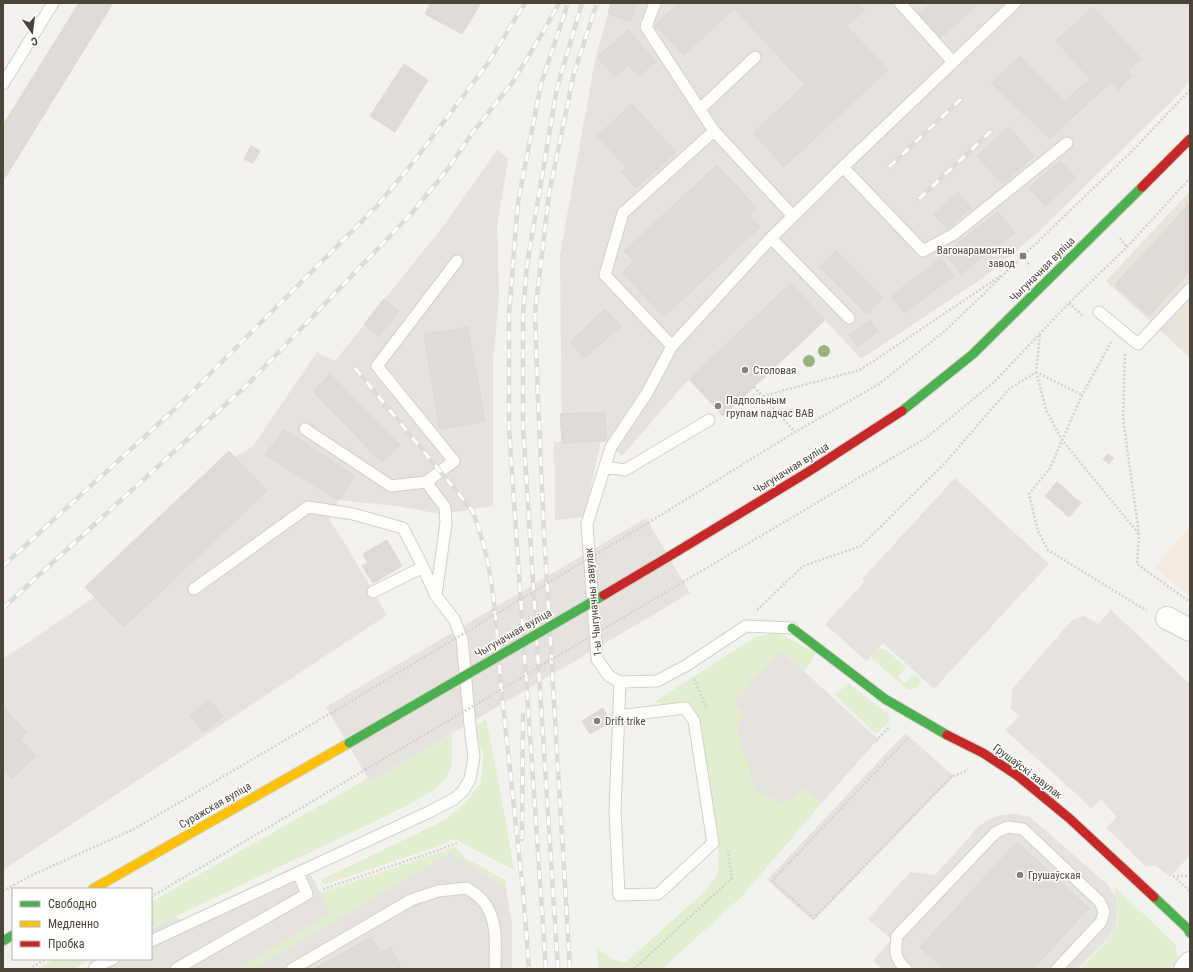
<svg xmlns="http://www.w3.org/2000/svg" width="1193" height="972" viewBox="0 0 1193 972" font-family="'Roboto Condensed',sans-serif">
<rect width="100%" height="100%" fill="#f4f2ee"/>
<!-- residential -->
<path fill="#e7e4dc" d="M1190 191V358L1106 281Z"/>
<!-- commercial -->
<path fill="#f3ebdf" d="M1190 526V595L1154 568Z"/>
<!-- industrial -->
<path fill="#e6e2de" d="M611 3H1190V82L1174 99 1036 234 984 277 861 359 825 320 723 416 689 379 622 456 606 441 562 443 560 255 595 60Z
M497 150 508 159 497 226 499 293 493 364V506L441 514 396 506 338 500 334 511 329 520 346 545 246 602 114 663 58 769 31 791 3 799V659L95 597 85 587 229 451 235 457 253 446 317 352 335 361 445 224Z
M1017 814 1030 817 1108 885 1116 897 1118 912 1116 926 1108 938 1078 969H882L873 961 891 939 868 919 910 872 935 875 979 826 989 819 1002 815Z
M450 853 506 887 512 923V969H252Z"/>
<!-- green -->
<path fill="#e1eecf" d="M777 632 816 653 804 671 782 651 744 714 802 788 822 803 742 896 662 969H599L597 948 612 959 625 963 704 892 718 874 719 841 695 722 679 707 654 702 755 637Z
M876 649H885L906 667 898 677 905 684 913 675 919 678 920 684 917 688 908 690 872 659V652Z
M848 683 888 714 890 722 876 734 835 695Z
M486 719 504 811 514 870 454 839 436 847 324 885 321 880 445 820 465 803 481 783 483 755 475 728Z
M452 734V763L447 777 435 789 408 805 359 829 151 928V902L368 778 370 782Z
M455 847 467 859 505 880 506 887 450 853 252 969H238L331 913 319 893Z
M1116 888 1175 944 1178 959 1169 969H1080C1090 958 1110 940 1116 927 1121 916 1118 901 1114 890Z
M54 959H88L75 969H37Z"/>
<!-- parking -->
<path fill="#e6e3df" d="M601 441 584 517 555 520 554 442Z
M955 478 1049 564 934 689 883 643 866 661 825 624 864 582 862 579Z
M646 518 690 593 370 782 326 707Z
M346 545 387 615 3 870V799L31 791 58 769 114 663 246 602Z
M1111 610 1190 684V855L1170 877 1155 865 1146 867 1106 828 1117 817 1101 800 1091 808 1073 791 1005 730 1020 716 1011 709 1012 689 1073 619 1084 616 1098 624Z
M782 651 878 739 822 803 802 789 783 804 756 791 737 730 744 714 733 703Z
M905 733 954 776 813 921 767 880Z
M304 862 331 913 238 969H93L89 962 95 959H151V929L174 917 183 920Z
M910 874 935 877 886 931 871 917Z"/>
<!-- building -->
<path fill="#dedbd6" stroke="#dcd9d4" d="M79 3H113L3 181V125Z
M431 3H481L462 34 425 14Z
M611 3H637L631 21 608 14Z
M679 3H858L865 10 847 26 888 70 784 167 753 133 805 85 734 9 684 55 655 25Z
M931 3H979L940 39 918 15Z
M1093 7 1128 45 1090 79 1056 41Z
M629 30 656 62 639 76 629 65 615 77 597 57Z
M1128 45 1141 59 1127 70 1132 76 1118 90 1111 82 1076 114 1065 101Z
M1020 56 1076 114 1050 139 991 83Z
M404 64 428 80 395 132 370 116Z
M632 104 676 152 636 188 621 171 626 167 597 136Z
M1009 127 1034 156 1002 184 977 156Z
M251 146 260 151 253 163 244 159Z
M1060 161 1076 178 1045 206 1029 188Z
M717 165 757 208 749 215 760 227 664 317 622 273 634 261 624 251Z
M958 192 971 208 947 229 934 214Z
M1190 203V271L1149 316 1115 285Z
M998 212 1015 233 961 274 945 253Z
M836 250 883 298 867 314 819 267Z
M941 258 954 276 904 313 891 296Z
M791 283 825 320 723 416 689 379Z
M384 299 399 311 379 337 364 324Z
M605 309 621 326 584 358 570 342Z
M870 320 878 331 858 347 849 335Z
M468 327 485 421 440 429 424 334Z
M330 374 400 445 382 463 313 391Z
M605 412 606 441 562 443 560 414Z
M284 429 355 476 338 500 265 455Z
M229 451 267 491 124 627 85 587Z
M1108 454 1114 458 1109 464 1103 459Z
M1057 482 1081 503 1069 517 1045 496Z
M387 540 402 566 373 583 362 566 368 563 363 554Z
M210 700 223 717 203 732 190 715Z
M3 707 27 733 20 739 36 756 12 779 3 769Z
M603 708 611 722 590 734 582 721Z
M1017 842 1089 908 1033 969H944L920 947Z
M371 937 380 953 390 947 401 967 397 969H314Z"/>
<g fill="none" stroke-linecap="round" stroke-linejoin="round">
<defs>
<path id="lane" d="M655 3 646 27 714 131
M900 3 953 62
M3 84 53 3
M700 109 755 57
M843 167 923 251 954 234 1067 143
M771 238 849 318
M1099 312 1138 344 1190 289
M672 346 605 275 623 213 714 131 793 216
M305 429 391 486 426 482 445 507 446 523 436 595
M605 467 625 470 709 420
M426 482 454 461 377 366 457 261
M194 589 308 507 353 514 403 528 423 567
M792 628 746 626 687 665 657 681 620 682 609 676 597 659 587 524 611 447 647 393 672 346 771 238 843 167 1015 3
M618 716 685 708 694 721 713 843 658 894 619 895 615 811 620 682
M151 941 429 812 454 799 463 791 470 779 474 757 471 735 462 639 454 619 436 596 423 567 373 592
M94 969 97 966 113 959
M176 969 307 894 298 873
M292 969 411 900 438 891 467 888C472 892 478 895 482 900 499 918 495 947 495 969
M906 969C894 958 895 952 897 936L995 833 1007 827 1023 829 1100 902 1104 912 1101 922 1057 969"/>
<path id="street" d="M1167 618 1190 630
M1185 969 1190 963"/>
<path id="fast" d="M902 411 973 354 1142 187
M792 628 885 699 947 735
M1154 897 1187 928 1190 933
M3 941 13 935"/>
<path id="slow" d="M93 889 349 743"/>
<path id="jam" d="M1142 187 1190 139
M668 557 808 472 902 411
M947 735 983 753 1018 776 1069 818 1154 897"/>
</defs>
<!-- lane casing -->
<use href="#lane" stroke="#d2d0cb" stroke-width="13"/>
<!-- street casing -->
<use href="#street" stroke="#d2d0cb" stroke-width="24"/>
<!-- fast casing -->
<use href="#fast" stroke="#d3cfc5" stroke-width="11"/>
<!-- slow casing -->
<use href="#slow" stroke="#d3cfc5" stroke-width="11"/>
<!-- jam casing -->
<use href="#jam" stroke="#d3cfc5" stroke-width="11"/>
<!-- path -->
<path stroke="#d3d2cc" stroke-width="2.5" stroke-dasharray="2 2" stroke-linecap="butt" d="M1120 238 1127 247
M1023 256 1030 266
M1069 303 1083 316
M1111 342 1082 395 1050 468 1029 494 1038 531 1048 550 1142 608 1147 610
M1125 354 1123 418 1139 534 1137 564 1190 602
M1036 372 1047 412 1062 440 1138 533
M1036 372 1082 395
M754 387 795 432
M763 396 860 370 1002 275
M648 523 795 432 879 384 946 330 1130 153 1190 90
M683 582 926 438 994 382 1069 303 1127 247 1190 178
M757 610 803 566 861 546 945 463 1009 389 1036 372 1040 334
M694 679 707 709
M908 738 772 881 814 918 951 777 966 771 968 769
M876 741 890 726
M1173 876 1190 891
M1173 876H1190
M323 889 436 851 457 843
M3 891 28 877 134 829 331 713
M151 897 365 770
M29 969 46 959
M634 969 732 878 728 851"/>
<!-- lane -->
<use href="#lane" stroke="#fdfdfc" stroke-width="11"/>
<!-- street -->
<use href="#street" stroke="#fdfdfc" stroke-width="22"/>
<!-- fast -->
<use href="#fast" stroke="#4caf50" stroke-width="9"/>
<!-- slow -->
<use href="#slow" stroke="#ffc107" stroke-width="9"/>
<!-- jam -->
<use href="#jam" stroke="#c62828" stroke-width="9"/>
<defs>
<path id="rail" d="M889 167 961 99
M919 199 991 131
M355 368 472 510C495 565 496 627 501 686 508 751 515 816 522 882
M3 566 176 408 377 206 415 160 488 63 525 3
M3 608 248 384 411 214 447 170 473 132 512 83 542 34 559 3
M522 839 523 715
M522 877 529 969
M546 969 509 428V313L518 202 541 84 568 3
M558 969 523 427V314L527 265 557 88 582 3
M570 969 544 534 538 399 535 313 549 194 574 73 597 3"/>
</defs>
<!-- rail casing -->
<use href="#rail" stroke="#dbdbda" stroke-width="4.5"/>
<!-- rail -->
<use href="#rail" stroke="#fff" stroke-width="3" stroke-dasharray="9" stroke-linecap="butt"/>
<defs>
<path id="fast-bridge" d="M349 743 604 595"/>
<path id="jam-bridge" d="M604 595 668 557"/>
</defs>
<!-- fast-bridge casing -->
<use href="#fast-bridge" stroke="#d3cfc5" stroke-width="11" stroke-linecap="butt"/>
<!-- jam-bridge casing -->
<use href="#jam-bridge" stroke="#d3cfc5" stroke-width="11" stroke-linecap="butt"/>
<!-- path-bridge -->
<path stroke="#d3d2cc" stroke-width="2.5" stroke-dasharray="2 2" stroke-linecap="butt" d="M331 713 648 523
M365 770 683 582"/>
<!-- fast-bridge -->
<use href="#fast-bridge" stroke="#4caf50" stroke-width="9"/>
<!-- jam-bridge -->
<use href="#jam-bridge" stroke="#c62828" stroke-width="9"/>
</g>
<!-- trees -->
<g fill="#96b382">
<circle cx="824" cy="351" r="6"/>
<circle cx="809" cy="361" r="6"/>
</g>
<!-- markers -->
<g fill="#868178" stroke="#fff" stroke-width="1.5">
<rect x="1019" y="252" width="8" height="8" rx="2"/>
<circle cx="745" cy="370" r="4"/>
<circle cx="718" cy="406" r="4"/>
<circle cx="597" cy="721" r="4"/>
<circle cx="1020" cy="875" r="4"/>
</g>
<g text-anchor="middle" stroke-width="3" stroke-linejoin="round" paint-order="stroke">
<!-- poi labels -->
<g font-size="11" fill="#4b4439" stroke="#fff" text-anchor="start">
<text x="1015" y="254" text-anchor="end">Вагонарамонтны<tspan x="1015" dy="13">завод</tspan></text>
<text x="753" y="374">Столовая</text>
<text x="726" y="404">Падпольным<tspan x="726" dy="13">групам падчас ВАВ</tspan></text>
<text x="605" y="725">Drift trike</text>
<text x="1028" y="879">Грушаўская</text>
</g>
<!-- street labels -->
<g font-size="11" fill="#4b4439" stroke="#fff">
<text transform="translate(1042 269) rotate(-45)" y="4">Чыгуначная вуліца</text>
<text transform="translate(791 468) rotate(-32)" y="4">Чыгуначная вуліца</text>
<text transform="translate(593 602) rotate(-95)" y="4">1-ы Чыгуначны завулак</text>
<text transform="translate(513 633) rotate(-30)" y="4">Чыгуначная вуліца</text>
<text transform="translate(1028 771) rotate(37)" y="4">Грушаўскі завулак</text>
<text transform="translate(215 805) rotate(-30)" y="4">Суражская вуліца</text>
</g>
</g>
<!-- border -->
<rect width="1193" height="972" fill="none" stroke="#4b4439" stroke-width="8"/>
<!-- legend -->
<rect x="12" y="888" width="140" height="72" fill="#ffffff" stroke="#b7b4b0"/>
<rect x="20" y="901" width="20" height="6" fill="#4caf50" stroke="#b7b4b0"/>
<text x="48" y="908" font-size="12" fill="#4b4439">Свободно</text>
<rect x="20" y="921" width="20" height="6" fill="#ffc107" stroke="#b7b4b0"/>
<text x="48" y="928" font-size="12" fill="#4b4439">Медленно</text>
<rect x="20" y="941" width="20" height="6" fill="#c62828" stroke="#b7b4b0"/>
<text x="48" y="948" font-size="12" fill="#4b4439">Пробка</text>
<!-- north arrow -->
<g transform="translate(32 32) rotate(166)" stroke="#ffffff" stroke-width="3" paint-order="stroke">
<path d="M0-3L7 15L0 10L-7 15Z" fill="#4b4439"/>
<text y="-6" font-size="11" font-weight="bold" text-anchor="middle" fill="#4b4439">С</text>
</g>
</svg>
